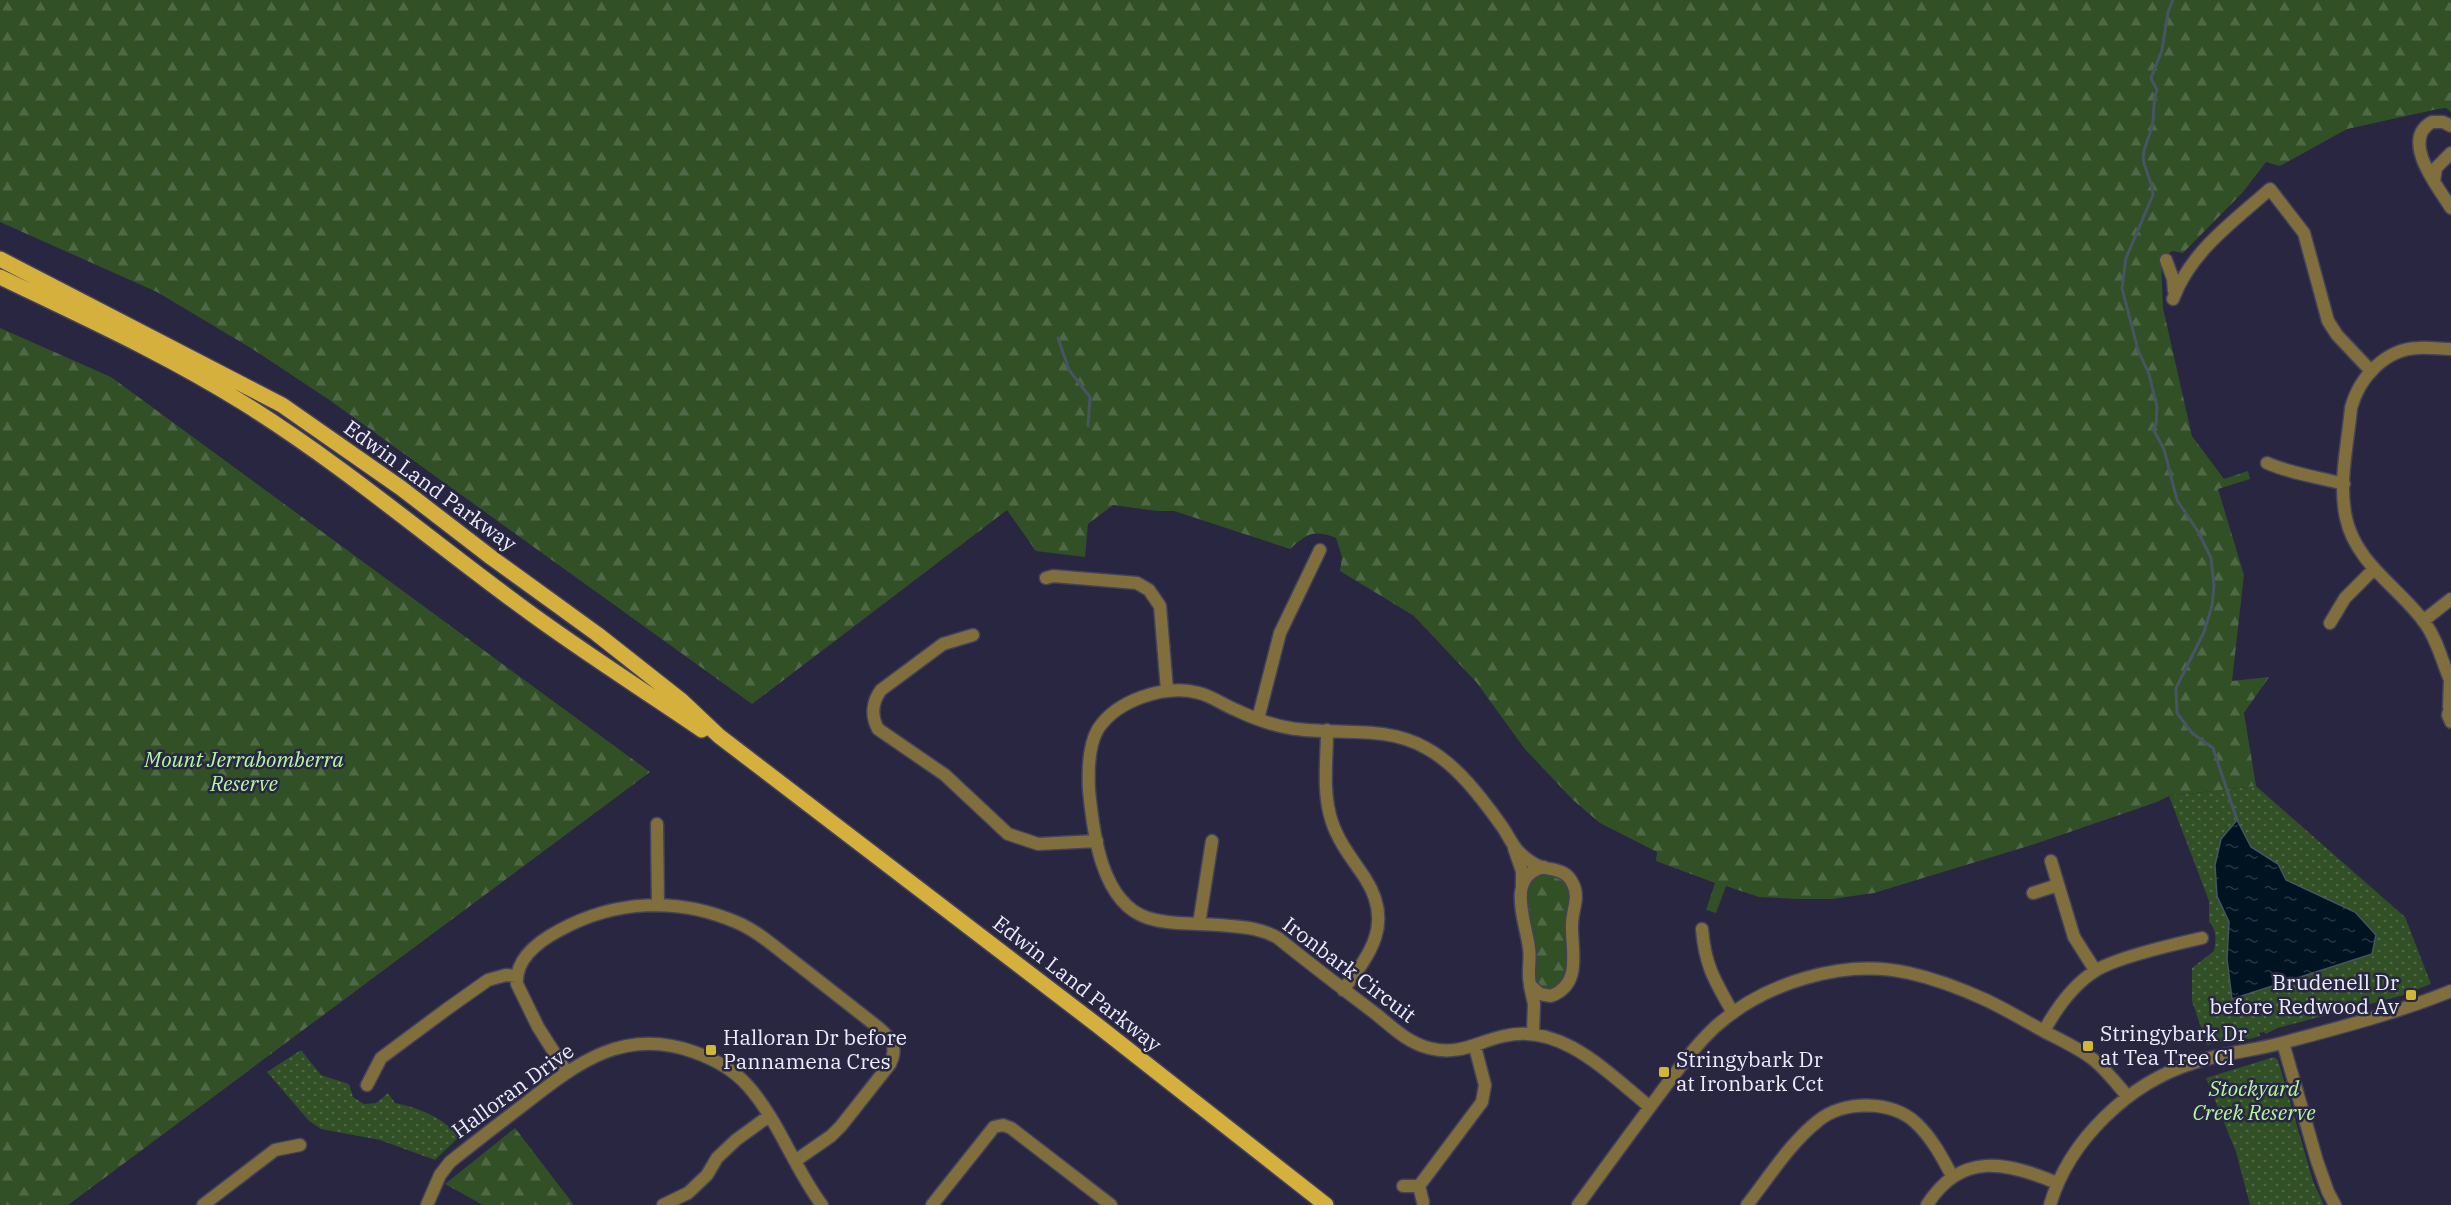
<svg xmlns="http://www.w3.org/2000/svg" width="2451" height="1205" viewBox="0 0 2451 1205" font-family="'IBM Plex Serif',serif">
<defs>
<pattern id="grass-dots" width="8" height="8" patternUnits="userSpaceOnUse" patternTransform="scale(1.5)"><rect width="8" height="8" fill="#315026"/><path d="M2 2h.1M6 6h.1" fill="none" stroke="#4f6947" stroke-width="1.8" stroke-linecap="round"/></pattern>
<pattern id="forest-firs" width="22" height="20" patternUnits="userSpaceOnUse" patternTransform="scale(1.5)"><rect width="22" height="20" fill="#315026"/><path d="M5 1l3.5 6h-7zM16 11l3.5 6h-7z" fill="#4f6947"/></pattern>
<pattern id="water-ripples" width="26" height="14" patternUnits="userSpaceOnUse" patternTransform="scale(1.5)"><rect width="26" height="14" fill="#001320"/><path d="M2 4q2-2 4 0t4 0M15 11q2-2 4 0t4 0" fill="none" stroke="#253641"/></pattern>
</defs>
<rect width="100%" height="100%" fill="#282641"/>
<!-- grass -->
<path fill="url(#grass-dots)" d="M2256 786 2405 917 2431 984 2400 996 2277 1028 2266 1034 2264 1032 2259 1033 2260 1036 2249 1039 2241 1037 2207 1045 2192 1001V968L2214 951C2216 940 2217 930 2209 922V901L2169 796Z
M301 1050 321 1075 349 1084 353 1097 364 1104 376 1103 388 1093 395 1103C419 1108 443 1117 459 1137L435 1160 380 1140 321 1129 309 1121 267 1072Z
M2274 1057 2278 1060 2313 1181 2324 1205H2250L2236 1152 2206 1078Z"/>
<!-- forest -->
<path fill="url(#forest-firs)" d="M0 0H2451V112L2446 108 2438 109 2347 129 2280 166 2266 162 2243 192 2183 253 2172 251 2161 259 2163 308 2192 436 2224 479 2248 471 2250 479 2218 489 2244 575 2232 681 2269 677 2244 713 2256 786 2169 796 2157 802 2035 844 1874 893 1832 899H1798L1759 897 1726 886 1716 913 1706 910 1715 883 1656 861 1657 852 1600 823 1573 800 1524 748 1477 683 1414 616 1340 571 1342 557 1336 538C1313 529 1307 534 1290 549L1174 511H1157L1113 505 1088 524 1085 557 1036 551 1007 510 752 704 328 399 254 350 157 292 0 222Z
M0 328 111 377 650 772 68 1205H0Z
M1547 872 1559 875 1571 888V955L1566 978 1552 991 1542 990 1534 983 1526 888 1535 875Z
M515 1128 574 1205H483L445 1184Z"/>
<!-- water -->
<path fill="url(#water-ripples)" stroke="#475463" stroke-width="1.5" d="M2237 820 2251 847 2278 864 2286 880 2355 912 2376 935 2372 954 2232 999 2227 959 2229 922 2217 896 2215 865 2221 839Z"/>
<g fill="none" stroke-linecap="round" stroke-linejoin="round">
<!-- stream -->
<path stroke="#475463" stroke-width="3" d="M2173 0 2168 12 2162 50 2151 78 2157 90C2152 102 2155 115 2152 127 2149 139 2141 151 2144 163 2147 175 2153 183 2153 195L2126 258 2122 288 2138 350 2149 374 2157 407 2156 425 2153 429 2164 449 2177 500 2199 533 2211 558 2214 585 2212 606 2204 632 2176 688 2177 713 2192 733 2213 748 2237 820
M1058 338 1069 370 1090 397 1088 426"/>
<defs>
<path id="minor" d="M2451 126 2443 122H2432C2399 140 2439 188 2451 208
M2434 182 2436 168 2451 153
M2166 260 2173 279 2174 291
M2173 299C2191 251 2233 222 2270 189L2304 233 2328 321 2337 335 2371 371
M2451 349C2440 349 2429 347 2418 348 2385 349 2359 378 2351 408 2348 443 2338 483 2346 518 2356 564 2399 587 2425 623 2438 641 2442 662 2451 682
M2267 463C2292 474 2318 477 2344 484
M1046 578 1053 576 1137 583 1149 590 1160 606 1167 690
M2423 621 2451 599
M2330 623 2345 598 2374 569
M973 635 943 644 881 690C872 702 871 716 878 729L945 775 1008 834 1038 844 1097 841
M2451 704 2448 715 2451 722
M2449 707 2450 680
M1258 719 1280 633 1320 550
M1327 730C1327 761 1322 793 1332 822 1339 843 1353 860 1365 878 1394 923 1371 953 1343 990
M657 824 658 905
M1514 848 1522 871V886
M2051 861 2074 937 2095 970
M1544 867C1505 876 1526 922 1529 948 1531 960 1527 972 1530 985L1540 994 1551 996C1583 984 1571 950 1572 924 1572 910 1580 898 1573 884 1566 868 1552 871 1539 866 1531 863 1523 856 1518 851 1511 843 1507 833 1501 825 1481 797 1456 764 1426 748 1384 724 1335 736 1290 728 1271 725 1253 718 1236 710 1223 705 1212 696 1199 693 1165 684 1117 700 1098 729 1088 746 1088 771 1089 790 1093 832 1101 903 1148 918 1171 925 1195 923 1219 925 1241 927 1259 927 1278 938 1310 964 1343 989 1376 1014 1392 1027 1408 1043 1429 1048 1460 1056 1476 1042 1504 1036 1561 1022 1609 1074 1650 1107
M2033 893 2058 885
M1199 924 1212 841
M1702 929C1705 966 1715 981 1733 1013
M1530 986 1534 1004 1533 1033
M2044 1031C2056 1009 2073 985 2095 971 2117 957 2175 944 2202 938
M2283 1043 2317 1161 2328 1192 2335 1205
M566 1071 538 1027 517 984C515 958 539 941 560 930 615 900 678 897 736 922 758 931 777 949 796 963 824 985 851 1006 879 1028 892 1039 898 1048 890 1064L841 1126 831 1136 795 1161
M367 1085 381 1058 447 1009 488 980 506 975 517 976
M1403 1186H1419L1482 1102 1485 1085 1475 1047
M1419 1186 1423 1202
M203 1205 275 1150 300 1145
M427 1205 440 1175 450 1162C475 1142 501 1122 526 1103 578 1062 625 1027 694 1052 714 1059 734 1070 748 1086 779 1121 794 1168 822 1205
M663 1205 688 1193 707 1175 717 1158 736 1140 769 1116
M932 1205 994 1127 1003 1125 1011 1128 1111 1205
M1578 1205C1605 1168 1632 1131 1659 1095 1677 1071 1693 1048 1714 1028 1763 983 1844 958 1909 973 1936 979 1962 989 1986 1000 2007 1010 2027 1022 2047 1033 2063 1041 2080 1049 2094 1060 2107 1071 2117 1084 2128 1097
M1747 1205C1769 1177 1790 1143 1818 1121 1843 1100 1892 1100 1916 1123 1932 1138 1942 1157 1952 1176
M1927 1205C1961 1151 2007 1162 2057 1183
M2050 1205C2069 1140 2129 1083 2193 1063 2222 1053 2252 1051 2282 1043 2338 1028 2397 1013 2451 991"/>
<path id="major" d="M0 259 282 405 401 488 492 558 597 634 682 701 719 736 1097 1025 1326 1205
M0 277C83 317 167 355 245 404 344 466 429 539 522 607 580 650 642 689 702 730"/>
</defs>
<!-- minor casing -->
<use href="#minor" stroke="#43425b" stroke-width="15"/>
<!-- major casing -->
<use href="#major" stroke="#43425b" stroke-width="18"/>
<!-- minor -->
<use href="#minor" stroke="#806e3c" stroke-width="12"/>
<!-- major -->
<use href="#major" stroke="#d6b03d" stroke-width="15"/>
</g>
<!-- markers -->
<g fill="#d0b736" stroke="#282641" stroke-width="2">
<rect x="2405" y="989" width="12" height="12" rx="3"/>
<rect x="2082" y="1040" width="12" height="12" rx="3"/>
<rect x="705" y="1044" width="12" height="12" rx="3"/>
<rect x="1658" y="1066" width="12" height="12" rx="3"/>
</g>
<g text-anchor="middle" stroke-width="5" stroke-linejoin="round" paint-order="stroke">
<!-- street labels -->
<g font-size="21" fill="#ececfe" stroke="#282641">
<text transform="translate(430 486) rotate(36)" y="7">Edwin Land Parkway</text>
<text transform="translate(1349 970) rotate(37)" y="7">Ironbark Circuit</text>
<text transform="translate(1077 984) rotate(38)" y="7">Edwin Land Parkway</text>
<text transform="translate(513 1091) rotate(-36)" y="7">Halloran Drive</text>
</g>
<!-- park labels -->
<g font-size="21" font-style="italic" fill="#b6f7a2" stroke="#282641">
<text x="244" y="767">Mount Jerrabomberra<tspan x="244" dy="24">Reserve</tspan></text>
<text x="2254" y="1096">Stockyard<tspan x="2254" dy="24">Creek Reserve</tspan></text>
</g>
<!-- poi labels -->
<g font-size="21" fill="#ececfe" stroke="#282641" text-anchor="start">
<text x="2399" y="990" text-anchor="end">Brudenell Dr<tspan x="2399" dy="24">before Redwood Av</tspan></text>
<text x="2100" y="1041">Stringybark Dr<tspan x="2100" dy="24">at Tea Tree Cl</tspan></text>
<text x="723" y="1045">Halloran Dr before<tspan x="723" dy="24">Pannamena Cres</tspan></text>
<text x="1676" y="1067">Stringybark Dr<tspan x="1676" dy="24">at Ironbark Cct</tspan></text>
</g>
</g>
</svg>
